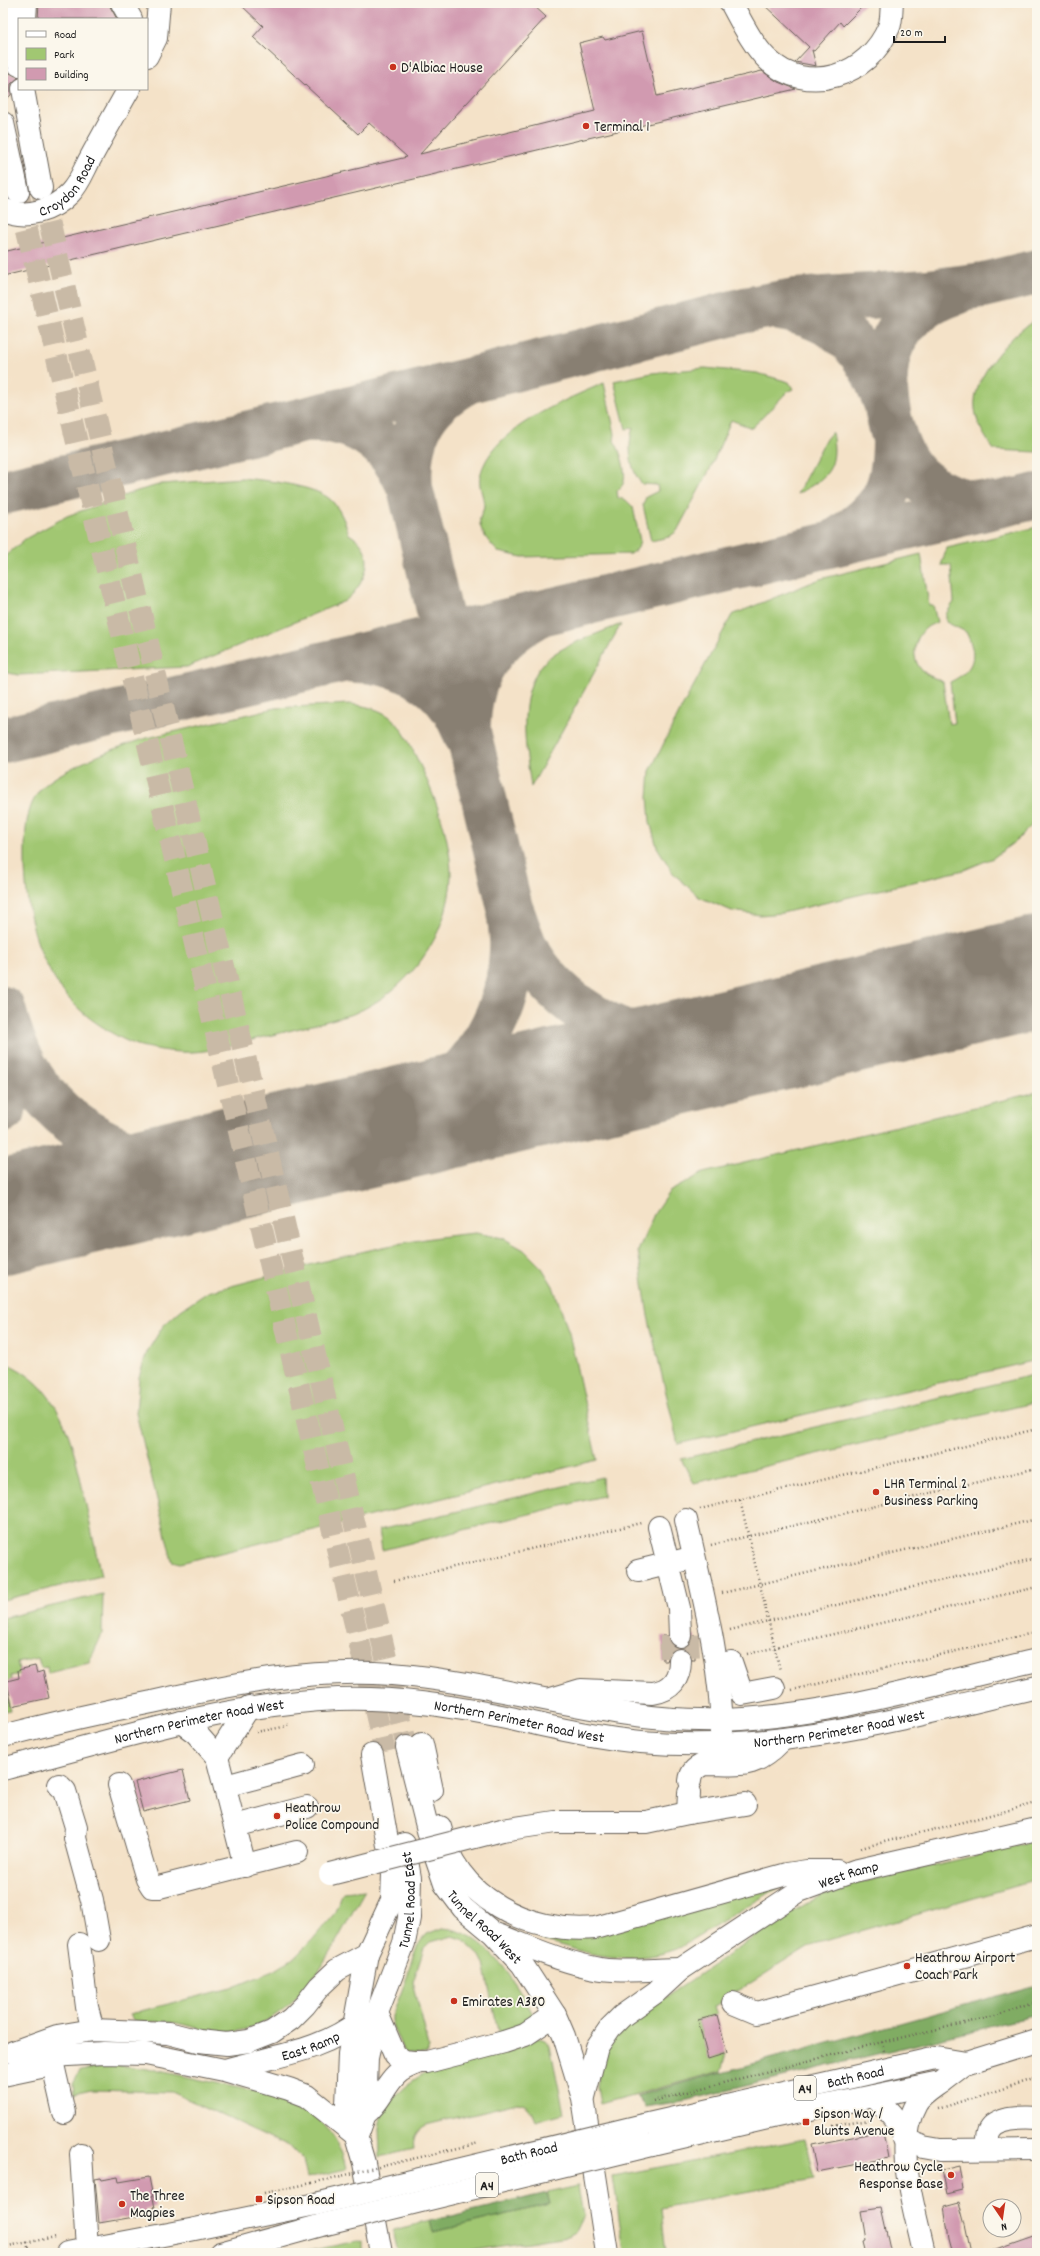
<svg xmlns="http://www.w3.org/2000/svg" width="1040" height="2256" viewBox="0 0 1040 2256" font-family="Dekko,sans-serif">
<rect width="100%" height="100%" fill="#fbf7ec"/>
<filter id="ink" filterUnits="userSpaceOnUse"><feTurbulence type="fractalNoise" baseFrequency=".025" numOctaves="2"/><feDisplacementMap in="SourceGraphic" scale="8" xChannelSelector="R" yChannelSelector="G"/><feConvolveMatrix kernelMatrix="1 2 1 2 8 2 1 2 1" color-interpolation-filters="sRGB"/></filter>
<filter id="wash" filterUnits="userSpaceOnUse"><feTurbulence type="fractalNoise" baseFrequency=".012" numOctaves="4" result="noise"/><feDisplacementMap in="SourceGraphic" scale="16" xChannelSelector="R" yChannelSelector="G"/><feGaussianBlur stdDeviation="0.9" result="paint"/><feColorMatrix in="noise" values="0 0 0 0 0 0 0 0 0 0 0 0 0 0 0 0 0 1.4 0 .05"/><feComposite in="paint" operator="in"/></filter>
<g filter="url(#wash)">
<rect width="100%" height="100%" fill="#f4e2c8"/>
<!-- green -->
<path fill="#a1c772" stroke="#5e7247" d="M1037 319V452L994 450C985 437 977 425 975 409 971 377 1012 333 1037 319Z
M705 368 757 373 789 382 793 389 787 392 752 428 731 420 710 469 677 531 669 537 651 541 643 505 646 497 658 491 657 485 642 484C630 471 627 445 633 428L626 429 614 381 652 373Z
M604 383 615 434 614 441C620 448 628 475 623 484 622 486 619 489 617 491L618 498 626 500 633 507 640 541 638 548 631 554 522 557 498 552C490 543 478 531 480 518 481 514 484 510 484 506 484 496 478 487 480 476 491 429 563 401 604 383Z
M832 432C839 469 827 478 797 494L826 439Z
M242 478C263 480 317 485 332 501 341 511 345 522 349 534 379 551 367 583 345 601L187 667 19 675 3 672V558L25 539 67 516 137 491 162 484Z
M1037 527V820L1017 840 993 858 964 870 782 913 760 915 732 911 699 897 673 873 657 847 650 822 648 797 650 771 680 711 732 615 820 579 921 554 929 605H933L937 622C934 624 929 625 926 628 913 639 910 661 924 672 929 677 937 678 943 682L949 724 955 723 950 682C975 670 978 656 966 632L946 622V614L954 602 951 565H941L947 548Z
M621 624 531 787C525 745 513 679 557 652 577 640 600 633 621 624Z
M349 704C399 709 402 729 422 769 437 802 451 840 451 876 449 937 408 991 353 1014 321 1023 289 1031 256 1039 235 1044 215 1051 193 1052 177 1053 160 1050 145 1047 130 1044 114 1035 101 1026 43 989 25 924 25 858 25 834 25 809 40 790 55 771 120 746 143 739L275 708Z
M1037 1092V1360L678 1444 648 1316 638 1251 654 1214 669 1192 703 1173Z
M476 1233 503 1238 524 1250 542 1268 553 1286 569 1333 597 1460 180 1563 172 1561 136 1413 139 1377 147 1352 163 1326 181 1310 208 1292C296 1270 385 1240 476 1233Z
M3 1362C60 1384 73 1441 84 1496 90 1522 95 1549 101 1576L3 1600Z
M1037 1374V1402L694 1483 681 1459Z
M602 1477 603 1496 382 1550 379 1530Z
M103 1594 102 1634 89 1663 48 1673 47 1667 41 1668 38 1658 17 1663 20 1674 11 1676 13 1684 8 1681 4 1682 10 1711 3 1712V1618Z
M1037 1841V1880L811 1945 714 2006 717 2015 698 2020 708 2058 727 2053 722 2071 600 2104 597 2086 604 2053 625 2025 785 1916 820 1896 849 1885Z
M786 1883 676 1949C624 1967 592 1954 542 1940L539 1930Z
M365 1890C333 1945 302 2023 231 2032 212 2034 195 2027 177 2023 163 2021 148 2022 134 2021L129 2014 231 1988 273 1971 295 1957 313 1939 334 1914 343 1892Z
M442 1928C487 1929 519 1987 537 2022L499 2036 484 1964 480 1956 462 1939 453 1936 431 1942 424 1949 413 1982 429 2047 427 2054 404 2053 392 2024V2017L420 1942 427 1934Z
M539 2038 545 2040 550 2046 564 2113 535 2121C531 2111 529 2104 517 2103L426 2125C416 2131 412 2138 414 2149L380 2157 379 2128 382 2113 391 2099 408 2084 429 2070Z
M115 2065C153 2068 191 2078 229 2086 254 2091 282 2094 304 2108 325 2121 342 2144 346 2169L307 2178 303 2160 290 2147 172 2092 91 2090 74 2094 73 2084 80 2071Z
M805 2139 814 2179 661 2208 666 2253H624L613 2176Z
M578 2186 583 2215 575 2232 567 2236 457 2253H398L393 2230 430 2221 433 2232 550 2204 547 2193Z
M362 2240V2253H299Z"/>
<!-- forest -->
<path fill="#80ac64" stroke="#4e6440" d="M1037 1985V2015L688 2100 645 2107 636 2096Z
M547 2193 550 2204 433 2232 430 2221Z"/>
<g fill="none" stroke-linecap="round" stroke-linejoin="round">
<!-- taxiway -->
<path stroke="#887f72" stroke-width="46" d="M956 292C891 314 875 358 890 422 896 444 904 467 924 482 944 498 966 503 992 505
M780 308C837 317 866 346 885 400
M464 383C421 407 406 439 410 488L510 908C515 920 519 933 524 945 550 997 608 1034 664 1043 690 1047 715 1045 740 1043
M313 420C361 418 392 445 410 488
M3 492 467 381 745 310 795 301 928 292 983 285 1037 272
M837 541C881 512 895 494 895 440
M354 660C392 660 431 675 453 708 459 717 463 728 468 738 466 683 485 645 533 618
M3 740 1037 496
M926 999 1037 954
M3 1009C24 1097 83 1148 171 1163 187 1165 204 1165 220 1166
M3 1110C9 1086 11 1061 8 1036
M376 1129C393 1120 411 1112 427 1101 477 1068 510 1011 512 951 513 940 511 928 510 917"/>
<!-- runway -->
<path stroke="#887f72" stroke-width="114" d="M3 1217 1037 973"/>
</g>
<g id="blocks">
<!-- building -->
<path fill="#d19ab0" d="M39 3H108L117 19H38Z
M239 3H531L546 17 420 154 595 111 579 43 603 37 605 40 642 31 657 96 762 71 778 82 796 89 3 276V252L407 157 369 123 358 134 253 37 263 26Z
M762 3H866L843 26 840 22 814 51 812 50 816 66 795 62 809 47Z
M10 73 19 77 11 84V95L3 102V79Z
M692 1635H695V1660H692L687 1650 682 1648 691 1642Z
M662 1636H667L670 1643 678 1648 670 1653 667 1661H663Z
M35 1666 37 1673 43 1671 49 1698 12 1706 7 1681 19 1678 18 1670Z
M183 1770 190 1800 143 1812 135 1782Z
M717 2015 727 2053 708 2059 698 2020Z
M883 2131 888 2158 817 2172 811 2145Z
M959 2166 963 2190 947 2194 942 2170Z
M118 2177 119 2182 149 2177 155 2208 145 2210 146 2215 99 2223 95 2179 101 2178 102 2180Z
M959 2202 965 2225 971 2253H953L949 2238 944 2206Z
M881 2208 891 2253H866L863 2241 866 2240 861 2211Z
M1037 2235V2253H991V2251Z"/>
</g>
</g>
<g filter="url(#ink)">
<use href="#blocks" fill-opacity="0" stroke="#686158" stroke-width="1"/>
<g fill="none" stroke-linecap="round" stroke-linejoin="round">
<!-- minor-tunnel -->
<path stroke="#c9baa6" stroke-width="22" stroke-dasharray="22 11" stroke-linecap="butt" d="M42 191 407 1747
M19 196 385 1752
M688 1635 689 1660
M671 1636V1661"/>
<defs>
<g id="minor">
<path d="M8 3 19 65"/>
<path d="M122 3 131 19"/>
<path d="M731 3C741 21 752 44 767 59 807 97 869 76 889 27 892 20 891 10 892 3"/>
<path d="M25 19 26 3"/>
<path d="M147 56 156 38 159 3"/>
<path d="M23 89 41 188"/>
<path d="M3 123 18 192"/>
<path id="s1" d="M3 209C26 219 53 211 70 193 79 184 84 170 90 159 103 135 116 112 129 89"/>
<path d="M686 1520C702 1591 721 1661 722 1733"/>
<path d="M659 1527 679 1608 680 1636"/>
<path d="M638 1571 683 1560"/>
<path d="M716 1666 731 1662 742 1694 774 1688"/>
<path d="M551 1699 581 1690 653 1693C671 1690 680 1679 680 1660"/>
<path d="M181 1722 196 1733 217 1757 245 1866"/>
<path d="M3 1736C53 1723 102 1712 152 1702 232 1684 310 1668 392 1674 503 1683 609 1723 721 1720 827 1717 934 1684 1037 1660"/>
<path d="M422 1744 432 1790"/>
<path id="s2" d="M407 1747 432 1846 445 1884 463 1908 493 1933 522 1964 555 2015 564 2036 583 2098 607 2253"/>
<path d="M217 1757 249 1707"/>
<path id="s3" d="M3 1769C114 1740 224 1704 338 1699 395 1697 451 1706 506 1717 551 1727 596 1738 641 1742 780 1754 903 1718 1037 1687"/>
<path d="M690 1781C691 1771 696 1768 704 1764 742 1764 753 1770 781 1741"/>
<path d="M59 1785 65 1791 76 1827 75 1838 92 1900 99 1940"/>
<path d="M119 1785 147 1879 152 1887H159L297 1852"/>
<path d="M225 1786 303 1765"/>
<path d="M689 1793 688 1813 745 1804"/>
<path d="M235 1826 307 1807"/>
<path d="M440 1827C456 1898 528 1934 595 1928L787 1874 807 1871H837"/>
<path d="M502 1830 555 1822H646L688 1813"/>
<path d="M498 1935C532 1948 565 1963 601 1969 627 1973 655 1969 681 1969"/>
<path d="M79 1944 87 2007 93 2030"/>
<path d="M367 1954 349 2054 347 2105 364 2163 381 2253"/>
<path d="M733 2003 757 2013 1037 1936"/>
<path d="M377 2013 395 2055 404 2061 413 2062H427L504 2042 525 2035 555 2015"/>
<path d="M22 2051 36 2049 51 2056 103 2053 146 2054 224 2070 289 2089 307 2096 357 2136"/>
<path d="M13 2052 57 2036 93 2030 168 2033 199 2041 227 2044 249 2041 272 2032 291 2019 305 2005 319 1987 337 1970 367 1954 392 1900 393 1874 372 1755"/>
<path d="M51 2056 64 2113"/>
<path id="s4" d="M225 2070C272 2056 322 2052 362 2019"/>
<path d="M3 2075 41 2067 51 2056"/>
<path d="M874 2096 891 2114 905 2133"/>
<path id="s5" d="M584 2097 597 2047 610 2028 622 2016 656 1992 681 1969 799 1891 854 1871 1037 1829"/>
<path d="M365 2114C380 2103 384 2086 397 2074 403 2068 413 2065 420 2062"/>
<path id="s6" d="M357 2136 365 2114 367 2058 372 2035 377 2013 404 1943 409 1918 410 1878 404 1844"/>
<path d="M904 2139 923 2147 940 2150 1037 2149"/>
<path d="M987 2149C987 2143 986 2135 989 2130 996 2117 1024 2117 1037 2118"/>
<path d="M81 2154 87 2249"/>
<path d="M924 2253C915 2208 892 2146 916 2104 921 2095 933 2088 941 2082"/>
</g>
<g id="highway">
<path id="s7" d="M644 2125 936 2058 966 2063"/>
<path d="M652 2145 772 2117 941 2082 966 2063 1037 2041"/>
<path d="M67 2253 190 2230 316 2204"/>
<path d="M220 2253 322 2225"/>
</g>
</defs>
<!-- minor casing -->
<use href="#minor" stroke="#686158" stroke-width="24"/>
<!-- highway casing -->
<use href="#highway" stroke="#686158" stroke-width="24"/>
<!-- path -->
<path stroke="#686158" stroke-width="2.5" stroke-dasharray="1 3" stroke-linecap="butt" d="M740 1500 780 1670
M700 1509 1037 1429
M711 1545 1037 1468
M394 1581 641 1523
M722 1593 1037 1519
M730 1630 1037 1558
M747 1654 1037 1587
M792 1690 1037 1632
M256 1732 283 1727 289 1724
M861 1848 1037 1803
M882 2042 884 2051
M653 2101 882 2042 995 2016 1037 2001
M938 2109 1037 2078
M833 2126 869 2120
M264 2193 312 2183
M27 2242 29 2253
M3 2247 56 2237"/>
<!-- minor -->
<use href="#minor" stroke="#fff" stroke-width="22"/>
<!-- highway -->
<use href="#highway" stroke="#fff" stroke-width="22"/>
<defs>
<path id="minor-bridge" d="M330 1874 502 1830"/>
<g id="highway-bridge">
<path id="s8" d="M316 2204 644 2125"/>
<path d="M322 2225 652 2145"/>
</g>
</defs>
<!-- minor-bridge casing -->
<use href="#minor-bridge" stroke="#686158" stroke-width="24" stroke-linecap="butt"/>
<!-- highway-bridge casing -->
<use href="#highway-bridge" stroke="#686158" stroke-width="24" stroke-linecap="butt"/>
<!-- path-bridge -->
<path stroke="#686158" stroke-width="2.5" stroke-dasharray="1 3" stroke-linecap="butt" d="M312 2183 479 2143"/>
<!-- minor-bridge -->
<use href="#minor-bridge" stroke="#fff" stroke-width="22"/>
<!-- highway-bridge -->
<use href="#highway-bridge" stroke="#fff" stroke-width="22"/>
</g>
</g>
<!-- markers -->
<g fill="#c8321e" stroke="#fbf7ec" stroke-width="1.5">
<circle cx="393" cy="67" r="4"/>
<circle cx="586" cy="126" r="4"/>
<circle cx="876" cy="1492" r="4"/>
<circle cx="277" cy="1816" r="4"/>
<circle cx="907" cy="1966" r="4"/>
<circle cx="454" cy="2001" r="4"/>
<rect x="802" y="2118" width="8" height="8" rx="2"/>
<circle cx="951" cy="2175" r="4"/>
<rect x="255" y="2195" width="8" height="8" rx="2"/>
<circle cx="122" cy="2204" r="4"/>
</g>
<g text-anchor="middle" stroke-width="3.5" stroke-linejoin="round" paint-order="stroke">
<!-- shield labels -->
<g fill="#fbf7ec" stroke="#5f5e5a" stroke-width="1">
<rect x="794" y="2076" width="22" height="24" rx="3"/>
<rect x="476" y="2173" width="22" height="24" rx="3"/>
</g>
<g font-size="14" font-weight="bold" fill="#1c1c1c">
<text x="805" y="2093">A4</text>
<text x="487" y="2190">A4</text>
</g>
<!-- poi labels -->
<g font-size="15" fill="#1c1c1c" stroke="#fbf7ec" text-anchor="start">
<text x="401" y="72">D'Albiac House</text>
<text x="594" y="131">Terminal 1</text>
<text x="884" y="1488">LHR Terminal 2<tspan x="884" dy="17">Business Parking</tspan></text>
<text x="285" y="1812">Heathrow<tspan x="285" dy="17">Police Compound</tspan></text>
<text x="915" y="1962">Heathrow Airport<tspan x="915" dy="17">Coach Park</tspan></text>
<text x="462" y="2006">Emirates A380</text>
<text x="814" y="2118">Sipson Way /<tspan x="814" dy="17">Blunts Avenue</tspan></text>
<text x="943" y="2171" text-anchor="end">Heathrow Cycle<tspan x="943" dy="17">Response Base</tspan></text>
<text x="130" y="2200">The Three<tspan x="130" dy="17">Magpies</tspan></text>
<text x="267" y="2204">Sipson Road</text>
</g>
<!-- street labels -->
<g font-size="15" fill="#1c1c1c" stroke="#fbf7ec">
<text dy="5" stroke="none"><textPath href="#s1" startOffset="76">Croydon Road</textPath></text>
<text dy="5" stroke="none"><textPath href="#s3" startOffset="526">Northern Perimeter Road West</textPath></text>
<text dy="5" stroke="none"><textPath href="#s3" startOffset="202">Northern Perimeter Road West</textPath></text>
<text dy="5" stroke="none"><textPath href="#s3" startOffset="849">Northern Perimeter Road West</textPath></text>
<text dy="5" stroke="none"><textPath href="#s5" startOffset="361">West Ramp</textPath></text>
<text dy="5" stroke="none"><textPath href="#s6" startOffset="244">Tunnel Road East</textPath></text>
<text dy="5" stroke="none"><textPath href="#s2" startOffset="201">Tunnel Road West</textPath></text>
<text dy="5" stroke="none"><textPath href="#s4" startOffset="89">East Ramp</textPath></text>
<text dy="5" stroke="none"><textPath href="#s7" startOffset="217">Bath Road</textPath></text>
<text dy="5" stroke="none"><textPath href="#s8" startOffset="219">Bath Road</textPath></text>
</g>
</g>
<!-- margin -->
<rect width="1040" height="2256" fill="none" stroke="#fbf7ec" stroke-width="16"/>
<!-- legend -->
<rect x="18" y="18" width="130" height="72" fill="#fbf7ec" stroke="#a29f99"/>
<rect x="26" y="31" width="20" height="6" fill="#ffffff" stroke="#a29f99"/>
<text x="54" y="38" font-size="12" fill="#1c1c1c">Road</text>
<rect x="26" y="48" width="20" height="12" fill="#a1c772" stroke="#a29f99"/>
<text x="54" y="58" font-size="12" fill="#1c1c1c">Park</text>
<rect x="26" y="68" width="20" height="12" fill="#d19ab0" stroke="#a29f99"/>
<text x="54" y="78" font-size="12" fill="#1c1c1c">Building</text>
<!-- north arrow -->
<g transform="translate(1002 2218) rotate(167)"><circle r="19" fill="#fbf7ec" stroke="#a29f99"/>
<path d="M0-3L7 15L0 10L-7 15Z" fill="#c8321e"/>
<text y="-6" font-size="11" font-weight="bold" text-anchor="middle" fill="#1c1c1c">N</text>
</g>
<!-- scale -->
<path d="M894 36v6h51v-6" fill="none" stroke="#1c1c1c" stroke-width="2"/>
<text x="900" y="36" font-size="12" fill="#1c1c1c" stroke="#fbf7ec" stroke-width="3" paint-order="stroke">20 m</text>
</svg>
